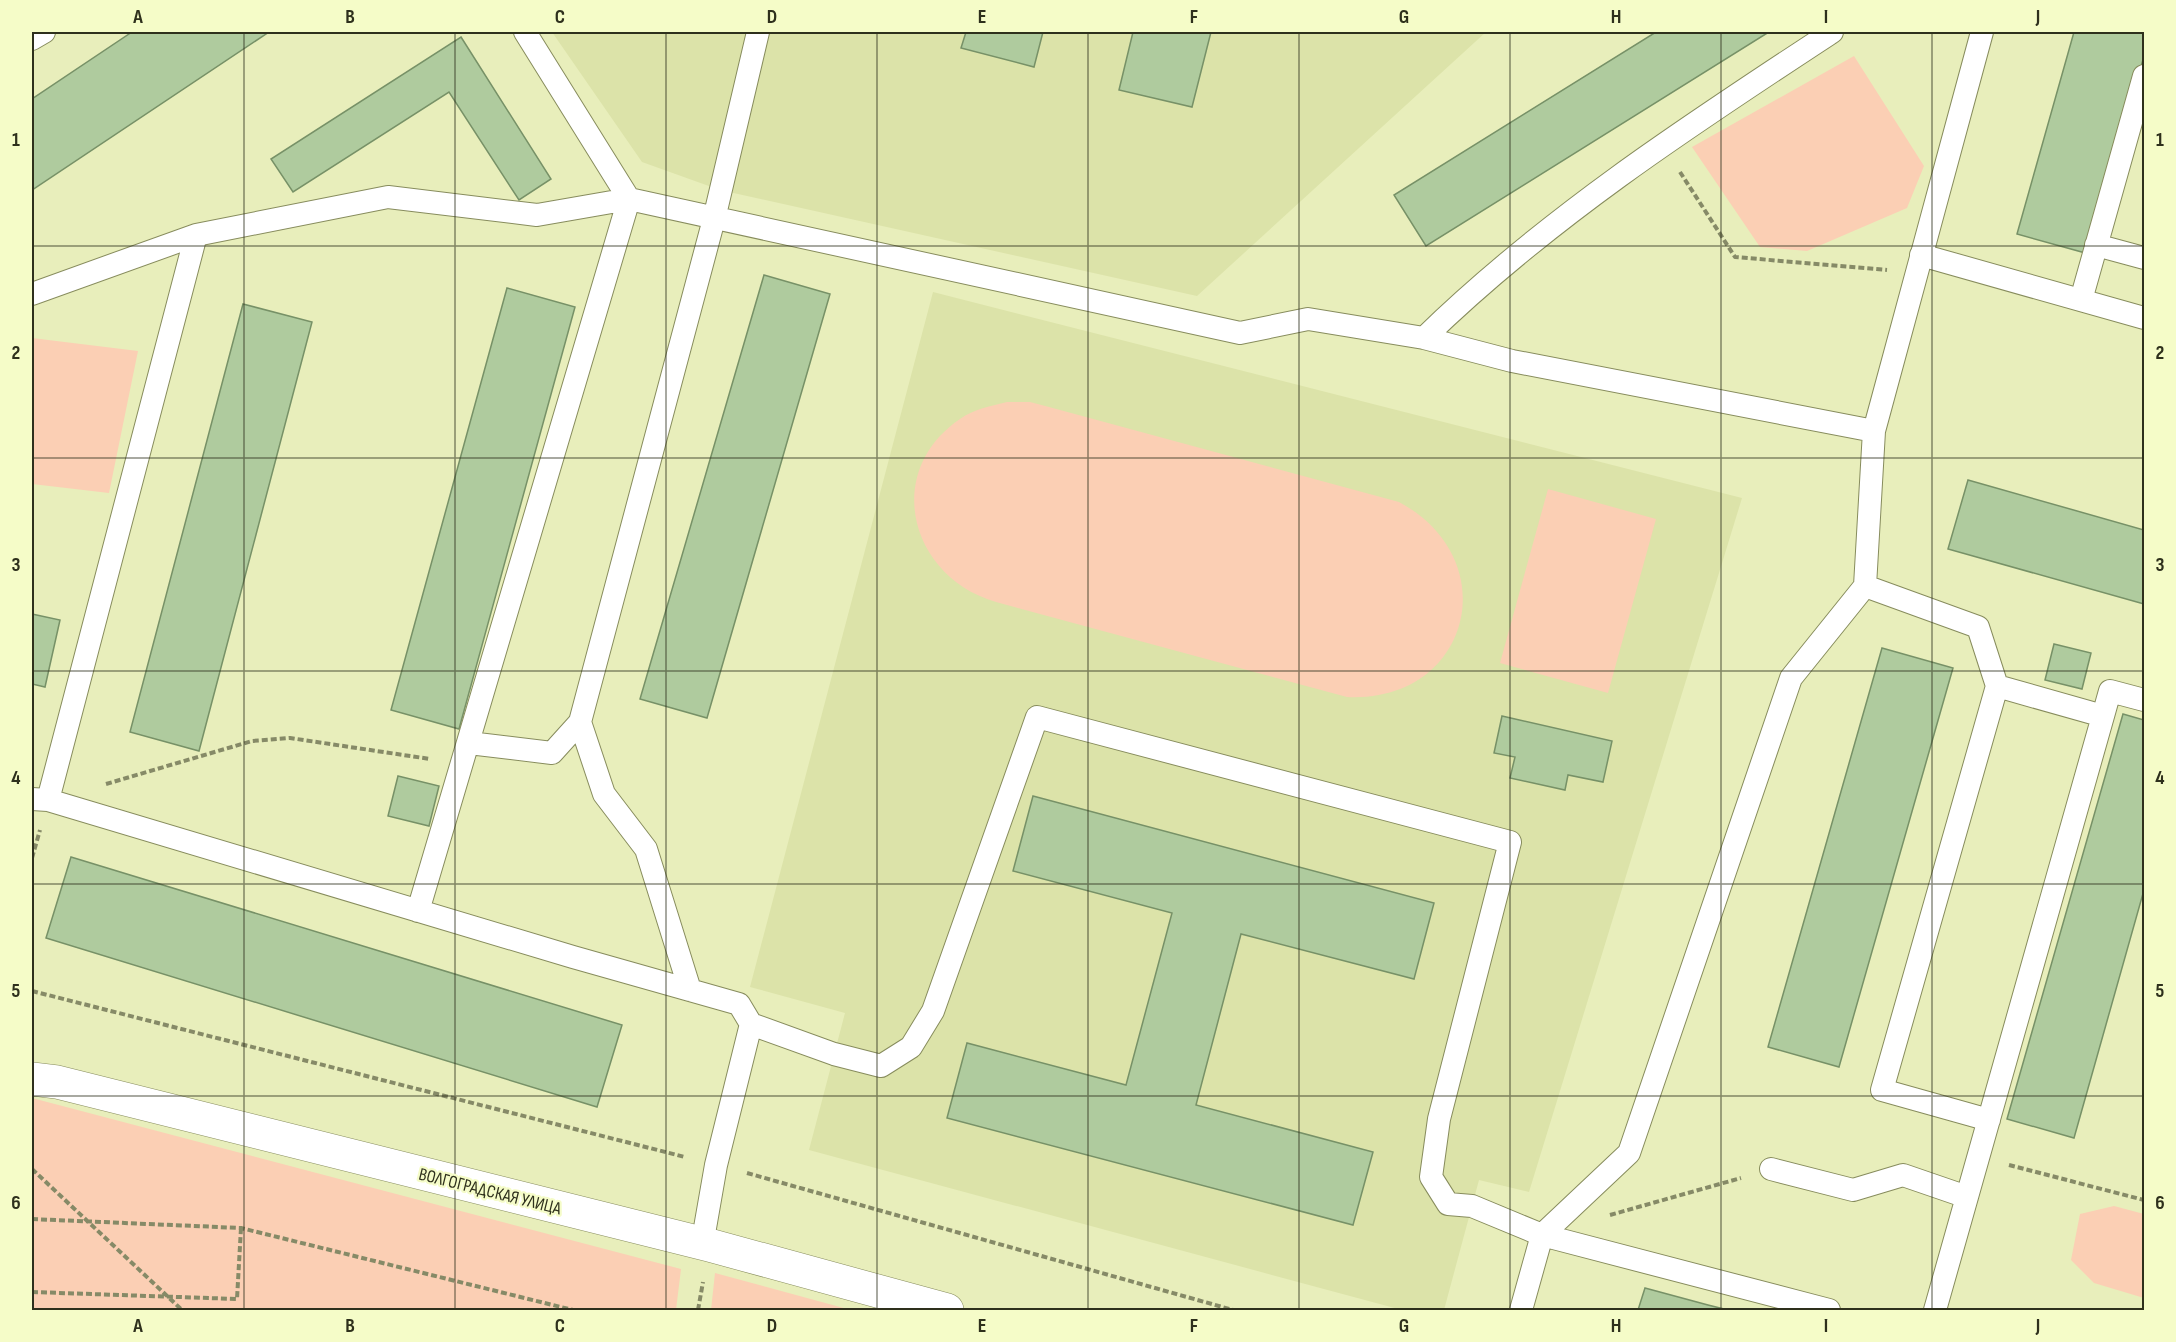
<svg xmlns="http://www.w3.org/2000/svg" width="2176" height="1342" viewBox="0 0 2176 1342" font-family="'Sofia Sans Condensed',sans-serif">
<rect width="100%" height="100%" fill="#e8eebb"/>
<!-- built -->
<path fill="#dce3a9" d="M552 32H1486L1197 296 720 190 642 162Z
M933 292 1742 498 1529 1192 1479 1180 1444 1310H1402L809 1150 845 1013 750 987Z"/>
<!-- green -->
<path fill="#fbcfb4" d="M1854 56 1924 166 1907 208 1807 251 1760 247 1692 147Z
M32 338 138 351 109 493 32 484Z
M1007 402H1030L1049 407 1399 502C1507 560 1470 703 1347 697L996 602C910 577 882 472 960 419 974 409 991 406 1007 402Z
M1548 489 1656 519 1608 693 1500 663Z
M32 1098 681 1269 676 1310H32Z
M2114 1206 2144 1214V1298L2094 1283 2071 1260 2080 1214Z
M715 1273 851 1310H711Z"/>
<!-- building -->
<path fill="#afcb9e" stroke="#779167" stroke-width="1.5" d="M132 32H269L32 190V99Z
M966 32H1043L1034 67 961 48Z
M1133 32H1211L1192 107 1119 90Z
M1656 32H1769L1426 246 1394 195Z
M2074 32H2144V56L2089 254 2017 234Z
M461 37 551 179 519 200 449 92 293 192 271 159Z
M764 275 830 294 707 718 640 699Z
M507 288 575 307 459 729 391 710Z
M243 304 312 322 199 751 130 732Z
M1968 480 2144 530V604L1948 549Z
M32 614 60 620 45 687 32 684Z
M2054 644 2091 653 2082 689 2045 680Z
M1882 648 1953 668 1839 1067 1768 1047Z
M2123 714 2144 720V890L2074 1138 2007 1119Z
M1502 716 1612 741 1603 782 1568 775 1565 790 1510 778 1515 757 1494 753Z
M398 776 439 786 429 826 388 816Z
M1033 796 1434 903 1414 979 1241 934 1196 1105 1373 1152 1353 1225 947 1118 967 1043 1126 1085 1172 913 1013 871Z
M71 857 622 1025 597 1107 46 938Z
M1645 1288 1708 1305 1728 1310H1638Z"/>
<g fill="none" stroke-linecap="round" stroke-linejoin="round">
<defs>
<path id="lane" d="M525 32 629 199 1240 333 1308 319 1424 338 1512 361 1874 431
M32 39 44 32
M2096 245 2144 258
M1921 255 2144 318
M32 294 196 235 388 197 537 215 629 199 418 911
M2081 300 2144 76
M1424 338C1546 219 1690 125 1832 32
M1865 586 1978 627 1997 686 2103 716 2110 691 2144 700
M580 722 604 794 646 849 690 990
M469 743 552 753 580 722 714 219 758 32
M32 799 48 800 573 957 739 1004 751 1024 716 1165 702 1245
M48 800 196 235
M751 1024 834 1054 881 1066 911 1047 933 1011 1037 717 1510 842 1439 1119 1431 1177 1448 1204 1472 1206 1542 1235 1629 1153 1791 678 1865 586 1874 431 1982 32
M1989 1120 1882 1090 1997 686
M1771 1169 1853 1190 1903 1175 1967 1197
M1521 1310 1542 1235 1829 1310
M1935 1310 2103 716"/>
<path id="secondary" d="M32 1079 57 1082 709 1245 947 1310"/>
</defs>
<!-- lane casing -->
<use href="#lane" stroke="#878c5d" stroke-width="24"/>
<!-- secondary casing -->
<use href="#secondary" stroke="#878c5d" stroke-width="34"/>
<!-- path -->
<path stroke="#868a67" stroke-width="4" stroke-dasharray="6 3" stroke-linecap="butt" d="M1680 172 1735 257 1887 270
M106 784 252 741 290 738 430 759
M32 858 40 830
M32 991 685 1157
M2009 1165 2144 1200
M32 1169 182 1310
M747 1173 1233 1310
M1610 1215 1741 1178
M32 1219 241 1228 573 1310
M32 1292 237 1299 241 1228
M698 1310 703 1282"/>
<!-- lane -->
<use href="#lane" stroke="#fff" stroke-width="22"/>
<!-- secondary -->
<use href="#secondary" stroke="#fff" stroke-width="33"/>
</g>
<!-- grid -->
<path fill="none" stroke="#2e301c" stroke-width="1.5" stroke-opacity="0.55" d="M244 32V1310M455 32V1310M666 32V1310M877 32V1310M1088 32V1310M1299 32V1310M1510 32V1310M1721 32V1310M1932 32V1310M32 246H2144M32 458H2144M32 671H2144M32 884H2144M32 1096H2144"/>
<g text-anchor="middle" stroke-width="4.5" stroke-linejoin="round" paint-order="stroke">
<!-- street labels -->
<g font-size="18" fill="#2e301c" stroke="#f5fcc8">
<text transform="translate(490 1191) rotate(14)" y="6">ВОЛГОГРАДСКАЯ УЛИЦА</text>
</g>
</g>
<!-- border -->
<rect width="2176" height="1342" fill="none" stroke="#f5fcc8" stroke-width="66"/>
<rect x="33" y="33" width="2110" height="1276" fill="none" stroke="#2e301c" stroke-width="2"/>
<g font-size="20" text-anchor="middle" font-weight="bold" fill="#2e301c">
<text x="138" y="23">A</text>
<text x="350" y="23">B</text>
<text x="560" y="23">C</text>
<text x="772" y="23">D</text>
<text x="982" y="23">E</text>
<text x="1194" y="23">F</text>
<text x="1404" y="23">G</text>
<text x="1616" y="23">H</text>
<text x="1826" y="23">I</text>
<text x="2038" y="23">J</text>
<text x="16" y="146">1</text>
<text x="2160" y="146">1</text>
<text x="16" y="359">2</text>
<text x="2160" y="359">2</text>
<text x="16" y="571">3</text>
<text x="2160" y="571">3</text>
<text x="16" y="784">4</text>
<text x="2160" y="784">4</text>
<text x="16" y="997">5</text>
<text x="2160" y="997">5</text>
<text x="16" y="1209">6</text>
<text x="2160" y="1209">6</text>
<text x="138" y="1332">A</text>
<text x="350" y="1332">B</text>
<text x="560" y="1332">C</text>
<text x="772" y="1332">D</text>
<text x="982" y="1332">E</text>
<text x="1194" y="1332">F</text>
<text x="1404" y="1332">G</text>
<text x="1616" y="1332">H</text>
<text x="1826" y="1332">I</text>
<text x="2038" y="1332">J</text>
</g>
</svg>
